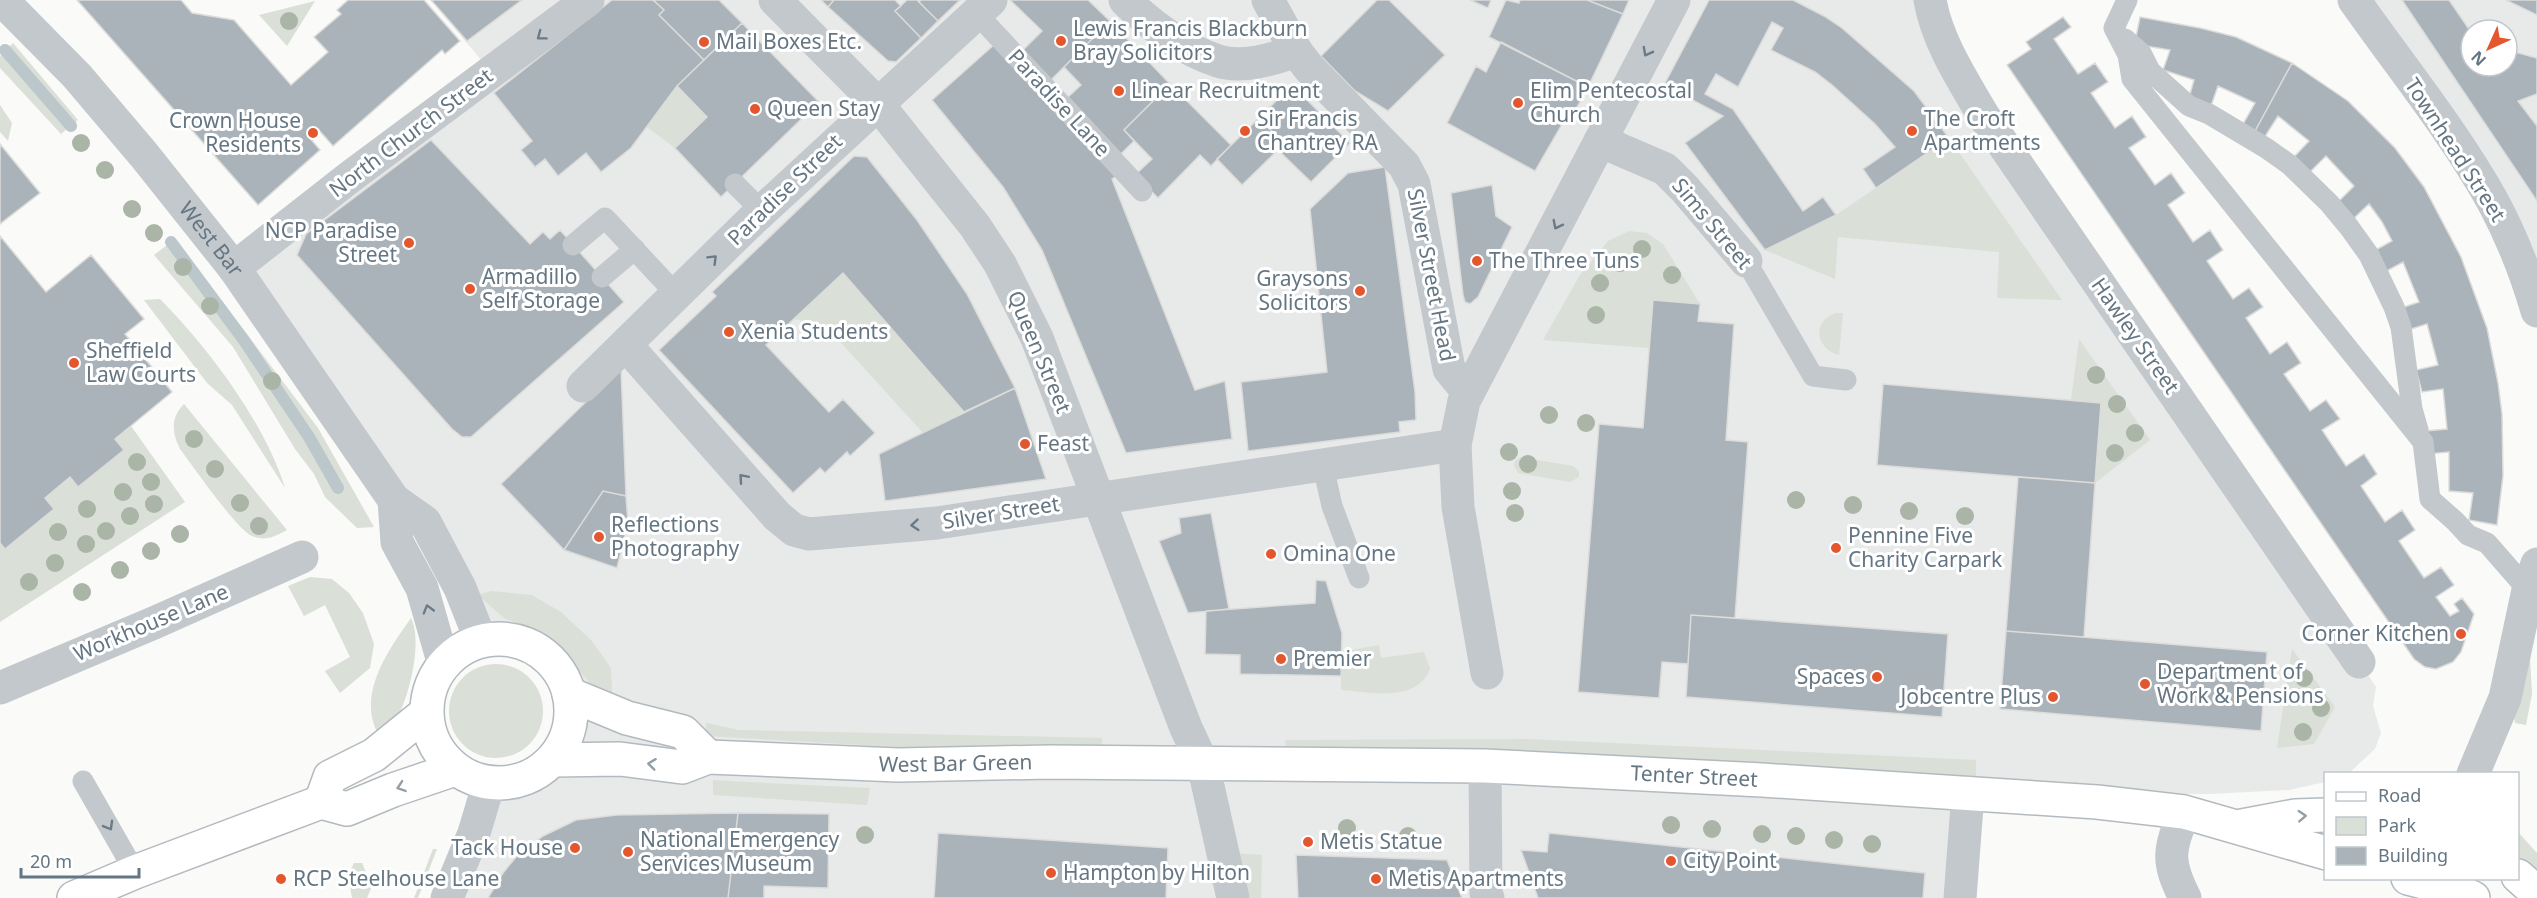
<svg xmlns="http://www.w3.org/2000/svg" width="2537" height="898" viewBox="0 0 2537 898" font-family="'Noto Sans',sans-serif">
<rect width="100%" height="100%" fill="#fafaf8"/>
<!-- built -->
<path fill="#e8e9e9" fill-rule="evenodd" d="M431 0H1930L1934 21 2376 687 2373 706 2381 733 2375 749 2349 773 2326 774 2325 782 2289 790 2210 794 1968 793 1960 898H447L489 783 512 782 532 775 553 760 560 749 567 736 571 709 564 681 557 668 542 655 525 644 502 639 481 641 460 588 234 268 487 67Z
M2354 0H2537V311L2535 303ZM2471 30H2507V66H2471Z"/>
<!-- green -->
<path fill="#dadfd7" d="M315 1 287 46 259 15Z
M13 43 78 120 61 134 0 68V56Z
M677 86 707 117 675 148 647 127Z
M0 105 12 123 8 141 0 132Z
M1949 138 2062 300 1997 298 1999 252 1838 237 1835 279 1765 250 1836 215Z
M1629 231 1647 233 1663 244 1700 304 1653 300 1649 348 1543 340 1580 275 1608 241Z
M175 239 318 428 374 527 357 528 325 497 314 474 295 449 233 347 154 255Z
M843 273 964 412 923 433 825 325 794 319Z
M160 299C207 346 265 423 285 488L232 405 207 383 144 300Z
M1836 313H1843L1839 355C1816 349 1811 322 1836 313Z
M2079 339 2150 440 2095 483 2101 403 2071 400Z
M184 404 287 530C276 536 265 542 252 536 237 530 193 466 180 449 172 433 170 418 184 404Z
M131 426 185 502 0 622V543L5 549 54 509 45 498 70 477 78 487 123 450 115 439Z
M1520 457 1573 466 1579 471V477L1570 482 1518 473 1514 465 1515 461Z
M310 577 332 579 349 593 363 613 374 644 370 668 340 693 325 671 350 657 325 605 304 616 288 586Z
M491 591 532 595 561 612 591 640 611 668 612 693 591 684 558 648 529 628 504 618 478 595Z
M411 618C423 641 409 700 395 721 391 728 385 733 381 739 354 698 387 652 411 618Z
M1379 645 1381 658 1424 652 1430 669C1417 703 1370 692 1341 690V652Z
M2292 649 2335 707 2314 744 2277 748Z
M2530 657 2532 694 2526 725 2515 723 2513 711Z
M449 711a47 47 0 1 1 94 0a47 47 0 1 1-94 0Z
M706 723 739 730 1102 738V752H981L706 736Z
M1527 739 1976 760V782L1287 752 1285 740Z
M713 780 729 781 870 788 867 805 713 795Z
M2518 832 2537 853V868L2526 879 2518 870Z
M433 849H437L418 898H414Z
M1235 853 1262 855 1261 898H1250Z
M354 863H362L372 886 367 898H352L348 875Z"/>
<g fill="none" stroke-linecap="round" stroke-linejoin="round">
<!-- stream -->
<path stroke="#bbc7cb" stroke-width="12" d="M5 50 71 126
M171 242 243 339 309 437 338 488"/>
</g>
<!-- building -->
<path fill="#aab3b9" stroke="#dcdcda" stroke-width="1.5" d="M77 0H181L192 13 234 20 291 85 328 52 314 37 341 14 337 10 348 0H424L460 41 445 54 442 50 333 146 318 129 309 137 320 150 258 205Z
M431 0H522L467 41Z
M612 0H653L664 10 659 15 704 60 677 86 631 148 601 172 586 153 558 176 545 159 535 167 521 150 532 141 494 93Z
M653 0H719L742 23 704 60 659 15 664 10Z
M821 0H834L828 7Z
M834 0H895L901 6 895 11 921 38 896 62 888 61 828 7Z
M907 0H917L938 21 921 38 895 11Z
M921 0H960L938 21 919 2Z
M1010 0H1088L1110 21 1051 80 1022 51 1042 31Z
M1377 0H1389L1445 55 1388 111 1355 91 1321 56Z
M1470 0H1491L1488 8Z
M1506 0 1519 3 1520 0H1587L1623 14 1588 87 1489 37Z
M1587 0H1629L1623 14Z
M1709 0H1793L1824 16 1842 28 1914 91 1949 138 1876 188 1863 169 1895 147 1875 124 1832 85 1815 72 1771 50 1783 28 1772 22 1738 87 1716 74 1705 94 1733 109 1803 211 1823 197 1836 215 1765 250 1685 143 1723 116 1664 85Z
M2402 0H2449L2471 32V66H2507V55L2515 52 2537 58V94L2518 101 2537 126V201Z
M2506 0H2537V15Z
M2063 17 2071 27 2054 39 2078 74 2095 63 2108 82 2091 93 2115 128 2132 116 2146 137 2129 148 2155 185 2171 173 2185 193 2168 205 2193 242 2210 230 2223 250 2207 261 2233 299 2249 288 2263 307 2246 318 2270 354 2287 342 2301 363 2284 374 2310 411 2326 400 2340 419 2322 430 2346 466 2364 454 2377 474 2361 486 2385 522 2402 510 2415 530 2399 541 2424 578 2441 567 2454 585 2436 597 2450 616 2459 611 2454 604 2462 598 2474 614 2461 652 2453 662 2436 669 2425 667 2414 659 2007 65 2031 49 2026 42Z
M2140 17 2200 28 2236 37 2292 63 2254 133 2242 126 2255 103 2242 97 2218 86 2210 109 2188 101 2194 80 2163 70 2170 50 2146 46 2136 37Z
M1110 21 1170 84 1124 130 1134 141 1121 154 1068 97 1081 85 1064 67Z
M742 23 819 102 721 197 675 148 707 117 677 86Z
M1501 42 1588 87 1569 122 1565 119 1535 171 1447 123 1476 66 1486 72Z
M996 43 1119 174 1112 179 1195 390 1225 381 1232 439 1126 453 1042 250 1003 187 932 100Z
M2292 63 2348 101 2395 148 2424 187 2461 257 2487 328 2498 383 2502 414 2503 476 2497 525 2469 520 2473 493 2449 491V452L2427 454 2425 431 2447 429 2443 389 2422 392 2416 370 2438 365 2427 324 2405 331 2398 309 2419 302 2403 262 2383 273 2372 252 2392 241 2382 222 2369 204 2352 220 2336 204 2354 186 2326 156 2309 173 2293 158 2309 141 2278 116 2264 138 2254 133Z
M1170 84 1231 145 1211 166 1200 155 1158 198 1135 175 1152 159 1124 130Z
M1292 85 1350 143 1311 182 1278 150 1284 144 1259 118Z
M1292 85 1350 143 1311 182 1278 150 1242 185 1217 159Z
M1259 118 1284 144 1242 185 1217 159Z
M431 140 530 244 543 232 550 239 560 230 624 302 471 437H462L452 429 297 255 306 234Z
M0 144 40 193 0 224Z
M854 156 867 157 917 220 967 294 1015 388 964 412 843 273 766 345 829 412 843 399 875 433 850 456 847 452 825 473 820 468 793 493 659 350 716 296 712 292Z
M1385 167 1415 392 1416 420 1399 422 1400 432 1248 451 1241 382 1327 372 1310 209 1348 173Z
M1492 185 1496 216 1512 227 1478 297 1470 304 1465 302 1463 295 1451 193Z
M0 236 46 292 91 255 144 319 125 334 172 392 115 439 124 450 78 487 70 477 45 498 54 509 5 549 0 543Z
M1653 300 1700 304 1698 321 1734 324 1726 440 1748 442 1735 618 1691 615 1688 664 1662 662 1659 698 1578 692 1599 424 1643 428Z
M621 368 626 496 603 491 564 550 501 484Z
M1883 384 2101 403 2095 483 1877 465Z
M1015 388 1046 479 885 501 879 454Z
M2018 477 2095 483 2084 637 2006 631Z
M603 491 626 496 628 523 617 568 564 550Z
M1211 513 1229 609 1188 613 1159 541 1181 533 1179 518Z
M1316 580 1326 581 1342 633 1341 676 1240 674V655L1205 654 1206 611 1315 603Z
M1691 615 1948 634 1942 717 1686 697Z
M2006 631 2267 652 2261 731 2000 709Z
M738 813 728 898H488L503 873 516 857 543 836 576 820 617 815Z
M738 813 829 814 828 888 764 886V898H728Z
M938 833 1168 848 1166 898H934Z
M1549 833 1925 873 1923 898H1538L1521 850 1547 852Z
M1296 855 1447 860 1462 898H1298Z"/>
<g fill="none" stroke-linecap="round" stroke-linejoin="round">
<defs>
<g id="secondary">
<circle cx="499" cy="711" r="72"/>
<path d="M569 694 627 718 683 732 708 757"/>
<path id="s2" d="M553 760 620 759 682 767 708 757 898 765 1049 762 1485 766 1762 780 2097 802 2184 812 2326 853"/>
<path d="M321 802 330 777 374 755 426 713"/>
<path d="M2242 826 2295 816 2326 815"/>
<path d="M2518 876 2537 893"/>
<path d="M2408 878 2458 891 2473 898"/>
<path d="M74 898 135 872 321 802 347 809 393 790 455 769"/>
</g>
</defs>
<!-- secondary casing -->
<use href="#secondary" stroke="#b3babf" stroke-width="36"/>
<!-- service -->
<path stroke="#c3c8cc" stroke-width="21" d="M977 14 1142 191
M2114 28 2128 55 2132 79 2423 442 2430 499 2455 521 2468 535 2487 543 2528 590
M2114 28 2127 0
M2125 39 2141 53 2150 71 2189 106 2209 114 2266 148 2290 165 2329 203 2349 227 2369 255 2394 307 2401 327 2412 409 2418 430
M735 184 762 211
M573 245 605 218 677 295
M1746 261 1813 376 1846 380
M602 277 635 249
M1323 466 1332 506 1359 578
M83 781 135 872"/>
<!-- minor -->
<g stroke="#c3c8cc" stroke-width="33">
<path id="s1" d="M2 0 77 76 144 155 234 268 394 500 425 522 460 588 481 641"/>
<path d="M775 0 877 103 975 226 1000 264 1037 338 1186 728 1203 764"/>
<path d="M1125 0C1150 25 1184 50 1218 61 1242 69 1274 59 1296 51L1268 0"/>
<path d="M1930 0C1937 41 1962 79 1983 115L2359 662"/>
<path d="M2354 0C2399 64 2454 132 2492 200 2511 235 2526 273 2537 311"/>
<path d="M1296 51 1309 68 1404 165 1414 184 1449 369 1468 392"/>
<path d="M1600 141 1665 169 1685 189 1746 261"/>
<path d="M234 268 350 177 588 0"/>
<path d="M626 345 777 516 794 530 809 534 937 523 1455 445"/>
<path d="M583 386 748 224 991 0"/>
<path d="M394 500 397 542 422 588 444 665"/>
<path d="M1487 673 1458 507 1455 445 1464 401 1674 0"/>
<path d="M0 688 156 622 302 557"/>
<path d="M1485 766 1486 893 1488 898"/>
<path d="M2473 774 2505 698 2528 590 2537 564"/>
<path d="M2184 812C2169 851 2166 860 2185 898"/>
<path d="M1960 898 1968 793"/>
</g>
<!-- tertiary -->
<path stroke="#c3c8cc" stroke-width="33" d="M1203 764 1233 898
M447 898 474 833 489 783"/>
<!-- secondary -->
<use href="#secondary" stroke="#fff" stroke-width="33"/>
</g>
<!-- trees -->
<g fill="#aab4a7">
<circle cx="289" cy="21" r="9"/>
<circle cx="81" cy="143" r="9"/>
<circle cx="105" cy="170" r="9"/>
<circle cx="132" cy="209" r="9"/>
<circle cx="154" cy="233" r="9"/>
<circle cx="1642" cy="249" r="9"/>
<circle cx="1620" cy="263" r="9"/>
<circle cx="183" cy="267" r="9"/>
<circle cx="1672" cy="275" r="9"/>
<circle cx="1600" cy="283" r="9"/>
<circle cx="210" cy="306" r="9"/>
<circle cx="1596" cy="315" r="9"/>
<circle cx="2096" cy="375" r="9"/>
<circle cx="272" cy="381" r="9"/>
<circle cx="2117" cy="404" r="9"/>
<circle cx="1549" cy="415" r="9"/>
<circle cx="1586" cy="423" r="9"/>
<circle cx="2135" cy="433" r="9"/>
<circle cx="194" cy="439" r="9"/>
<circle cx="1509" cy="452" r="9"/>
<circle cx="2115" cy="453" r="9"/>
<circle cx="137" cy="462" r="9"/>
<circle cx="1528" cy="464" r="9"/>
<circle cx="215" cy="469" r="9"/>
<circle cx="151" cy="482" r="9"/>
<circle cx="1512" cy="491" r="9"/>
<circle cx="123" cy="492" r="9"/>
<circle cx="1796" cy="500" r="9"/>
<circle cx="240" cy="503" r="9"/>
<circle cx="154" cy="504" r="9"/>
<circle cx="1853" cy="505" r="9"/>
<circle cx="87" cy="509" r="9"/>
<circle cx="1909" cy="511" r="9"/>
<circle cx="1515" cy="513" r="9"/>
<circle cx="130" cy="516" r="9"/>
<circle cx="1965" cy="516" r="9"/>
<circle cx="259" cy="526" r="9"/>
<circle cx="106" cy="531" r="9"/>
<circle cx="58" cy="532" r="9"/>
<circle cx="180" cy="534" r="9"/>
<circle cx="86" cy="544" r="9"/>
<circle cx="151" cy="551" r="9"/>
<circle cx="55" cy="563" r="9"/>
<circle cx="120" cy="570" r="9"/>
<circle cx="29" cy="582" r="9"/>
<circle cx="82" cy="592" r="9"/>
<circle cx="2304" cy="678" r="9"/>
<circle cx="2321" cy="708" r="9"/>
<circle cx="2303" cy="732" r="9"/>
<circle cx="1671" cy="825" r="9"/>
<circle cx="1347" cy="828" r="9"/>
<circle cx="1712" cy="829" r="9"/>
<circle cx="1762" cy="834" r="9"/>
<circle cx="865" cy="835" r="9"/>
<circle cx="1408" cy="836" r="9"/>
<circle cx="1796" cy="836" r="9"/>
<circle cx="1834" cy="840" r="9"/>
<circle cx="1872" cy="844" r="9"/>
</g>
<!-- one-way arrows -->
<defs><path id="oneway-chevron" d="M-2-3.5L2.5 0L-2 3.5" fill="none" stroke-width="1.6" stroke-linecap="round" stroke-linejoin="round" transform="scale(1.5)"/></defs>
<g stroke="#6a7a87">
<use href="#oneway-chevron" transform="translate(541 36) rotate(143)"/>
<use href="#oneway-chevron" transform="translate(1647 52) rotate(118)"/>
<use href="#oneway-chevron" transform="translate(1557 225) rotate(117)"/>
<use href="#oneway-chevron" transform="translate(713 259) rotate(-45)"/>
<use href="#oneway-chevron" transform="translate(743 478) rotate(-131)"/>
<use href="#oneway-chevron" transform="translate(915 525) rotate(175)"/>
<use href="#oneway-chevron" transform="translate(428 609) rotate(-106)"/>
<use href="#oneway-chevron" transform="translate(109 826) rotate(60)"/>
</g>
<g stroke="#939fa8">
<use href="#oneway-chevron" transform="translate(652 764) rotate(-173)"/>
<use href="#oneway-chevron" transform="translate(401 787) rotate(161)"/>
<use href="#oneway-chevron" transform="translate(2302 816) rotate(-3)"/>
</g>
<!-- markers -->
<g fill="#e4572e" stroke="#fff" stroke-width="2">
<circle cx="1061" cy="41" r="6"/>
<circle cx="704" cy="42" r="6"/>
<circle cx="1119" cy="91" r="6"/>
<circle cx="1518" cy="103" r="6"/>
<circle cx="755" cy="109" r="6"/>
<circle cx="1245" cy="131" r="6"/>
<circle cx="1912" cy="131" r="6"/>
<circle cx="313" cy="133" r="6"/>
<circle cx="409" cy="243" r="6"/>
<circle cx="1477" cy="261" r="6"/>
<circle cx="470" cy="289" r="6"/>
<circle cx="1360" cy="291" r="6"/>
<circle cx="729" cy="332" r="6"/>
<circle cx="74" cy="363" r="6"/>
<circle cx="1025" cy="444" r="6"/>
<circle cx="599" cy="537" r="6"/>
<circle cx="1836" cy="548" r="6"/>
<circle cx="1271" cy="554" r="6"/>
<circle cx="2461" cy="634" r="6"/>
<circle cx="1281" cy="659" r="6"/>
<circle cx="1877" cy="677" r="6"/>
<circle cx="2145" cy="684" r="6"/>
<circle cx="2053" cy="697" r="6"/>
<circle cx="1308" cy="842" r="6"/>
<circle cx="575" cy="848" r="6"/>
<circle cx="628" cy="852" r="6"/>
<circle cx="1671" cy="861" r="6"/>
<circle cx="1051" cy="873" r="6"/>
<circle cx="281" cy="879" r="6"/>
<circle cx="1376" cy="879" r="6"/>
</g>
<g text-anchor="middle" stroke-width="6" stroke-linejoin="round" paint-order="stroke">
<!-- poi labels -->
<g font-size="21" fill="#657683" stroke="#fff" text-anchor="start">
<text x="1073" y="36">Lewis Francis Blackburn<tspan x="1073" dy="24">Bray Solicitors</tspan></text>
<text x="716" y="49">Mail Boxes Etc.</text>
<text x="1131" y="98">Linear Recruitment</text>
<text x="1530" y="98">Elim Pentecostal<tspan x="1530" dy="24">Church</tspan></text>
<text x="767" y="116">Queen Stay</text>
<text x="1257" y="126">Sir Francis<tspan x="1257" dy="24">Chantrey RA</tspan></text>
<text x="1924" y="126">The Croft<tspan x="1924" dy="24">Apartments</tspan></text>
<text x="301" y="128" text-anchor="end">Crown House<tspan x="301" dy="24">Residents</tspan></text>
<text x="397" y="238" text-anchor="end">NCP Paradise<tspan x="397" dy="24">Street</tspan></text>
<text x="1489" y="268">The Three Tuns</text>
<text x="482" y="284">Armadillo<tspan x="482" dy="24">Self Storage</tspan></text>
<text x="1348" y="286" text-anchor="end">Graysons<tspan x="1348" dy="24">Solicitors</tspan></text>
<text x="741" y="339">Xenia Students</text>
<text x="86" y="358">Sheffield<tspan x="86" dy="24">Law Courts</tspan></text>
<text x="1037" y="451">Feast</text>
<text x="611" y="532">Reflections<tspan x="611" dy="24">Photography</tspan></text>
<text x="1848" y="543">Pennine Five<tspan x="1848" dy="24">Charity Carpark</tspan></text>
<text x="1283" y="561">Omina One</text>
<text x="2449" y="641" text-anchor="end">Corner Kitchen</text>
<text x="1293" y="666">Premier</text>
<text x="2157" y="679">Department of<tspan x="2157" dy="24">Work &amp; Pensions</tspan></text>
<text x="1865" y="684" text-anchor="end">Spaces</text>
<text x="2041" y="704" text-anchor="end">Jobcentre Plus</text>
<text x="640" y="847">National Emergency<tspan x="640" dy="24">Services Museum</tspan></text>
<text x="1320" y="849">Metis Statue</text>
<text x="563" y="855" text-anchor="end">Tack House</text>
<text x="1683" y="868">City Point</text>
<text x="1063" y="880">Hampton by Hilton</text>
<text x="293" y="886">RCP Steelhouse Lane</text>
<text x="1388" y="886">Metis Apartments</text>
</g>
<!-- street labels -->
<g font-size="21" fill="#657683" stroke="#fff">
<text transform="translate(1059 103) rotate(47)" y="7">Paradise Lane</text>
<text transform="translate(411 133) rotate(-37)" y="7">North Church Street</text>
<text transform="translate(2455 150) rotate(57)" y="7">Townhead Street</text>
<text transform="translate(785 190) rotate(-44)" y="7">Paradise Street</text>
<text transform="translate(1712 224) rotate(50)" y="7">Sims Street</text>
<text dy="7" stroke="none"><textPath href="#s1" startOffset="318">West Bar</textPath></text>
<text transform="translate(1431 275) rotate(79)" y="7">Silver Street Head</text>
<text transform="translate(2135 336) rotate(55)" y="7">Hawley Street</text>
<text transform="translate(1039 352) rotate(67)" y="7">Queen Street</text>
<text transform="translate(1001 513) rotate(-9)" y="7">Silver Street</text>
<text transform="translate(151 623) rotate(-23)" y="7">Workhouse Lane</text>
<text dy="7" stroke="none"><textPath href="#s2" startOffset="405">West Bar Green</textPath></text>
<text dy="7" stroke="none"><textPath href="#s2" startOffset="1144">Tenter Street</textPath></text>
</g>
</g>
<!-- legend -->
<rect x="2324" y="772" width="195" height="108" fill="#ffffff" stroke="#c1c8cd" stroke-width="1.5"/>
<rect x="2336" y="792" width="30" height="9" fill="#ffffff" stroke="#c1c8cd" stroke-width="1.5"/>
<text x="2378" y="802" font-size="18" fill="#657683">Road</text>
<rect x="2336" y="817" width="30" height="18" fill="#dadfd7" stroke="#c1c8cd" stroke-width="1.5"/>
<text x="2378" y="832" font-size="18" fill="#657683">Park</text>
<rect x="2336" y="847" width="30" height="18" fill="#aab3b9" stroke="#c1c8cd" stroke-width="1.5"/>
<text x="2378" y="862" font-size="18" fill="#657683">Building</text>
<!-- north arrow -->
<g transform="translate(2489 48) rotate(225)"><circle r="28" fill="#ffffff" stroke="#c1c8cd" stroke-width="1.5"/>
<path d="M0-4.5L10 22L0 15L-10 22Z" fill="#e4572e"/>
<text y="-9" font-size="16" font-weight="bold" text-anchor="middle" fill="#657683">N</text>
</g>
<!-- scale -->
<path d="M21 868v9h118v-9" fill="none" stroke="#657683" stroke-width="3"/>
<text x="30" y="868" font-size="18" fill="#657683" stroke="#ffffff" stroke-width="4.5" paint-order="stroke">20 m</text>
</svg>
